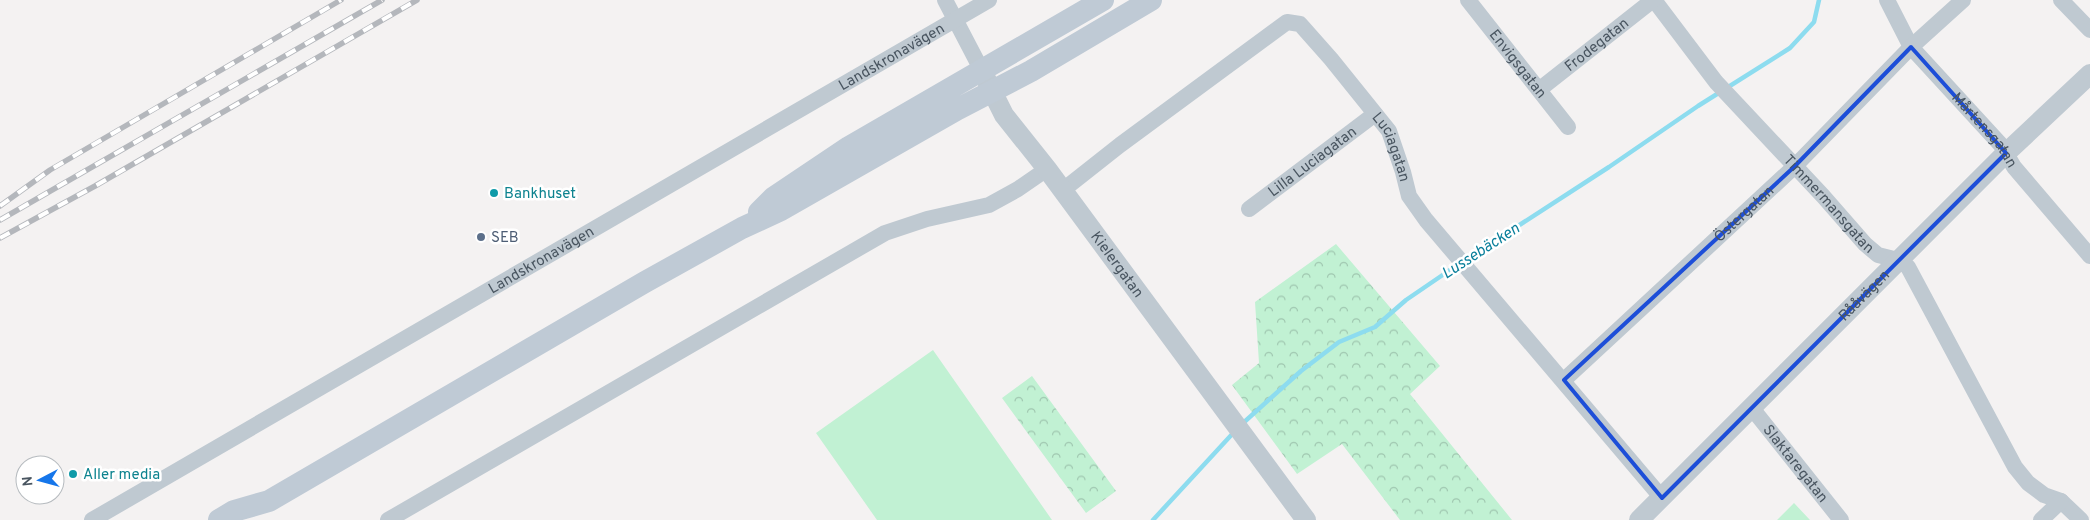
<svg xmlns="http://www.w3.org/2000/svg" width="2090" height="520" viewBox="0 0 2090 520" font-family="Overpass,sans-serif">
<defs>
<pattern id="park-crowns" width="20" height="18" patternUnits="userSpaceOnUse" patternTransform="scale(1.25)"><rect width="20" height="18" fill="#c1f1d3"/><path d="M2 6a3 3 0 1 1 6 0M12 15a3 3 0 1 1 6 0" fill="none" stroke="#9fc6af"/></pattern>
</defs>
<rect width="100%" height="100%" fill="#f4f2f2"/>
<!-- park -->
<path fill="url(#park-crowns)" d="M1336 244 1440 366 1410 394 1512 520H1400L1342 444 1297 474 1232 385 1259 363 1255 302Z
M1032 376 1116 491 1086 513 1002 398Z"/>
<!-- pitch -->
<path fill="#c1f1d3" d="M933 350 1052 520H877L816 433Z
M1794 503 1810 520H1777Z"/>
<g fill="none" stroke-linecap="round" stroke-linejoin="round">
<!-- stream -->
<path stroke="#8ddcef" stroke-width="4.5" d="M1242 424 1301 371 1339 342 1375 327 1406 300 1447 272 1609 167 1698 106 1790 48 1814 22 1819 0
M1153 520 1235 431"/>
<!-- minor -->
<g stroke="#bfc9d1" stroke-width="16">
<path d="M945 0 982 71"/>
<path id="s1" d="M1468 0 1568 127"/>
<path id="s2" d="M1654 0 1716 82 1823 196 1865 244 1878 255 1898 260 1908 267 2015 467 2028 483 2044 495 2061 501 2081 520"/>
<path id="s3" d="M1887 0 1911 47 2001 145 2014 167 2090 256"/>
<path d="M2061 0 2090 30"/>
<path id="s4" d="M1540 89 1653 0"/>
<path id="s5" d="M1063 190 1120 145 1287 22 1300 24 1331 59 1389 131 1403 172 1409 196 1426 220 1662 498"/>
<path id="s6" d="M1249 209 1375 114"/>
<path id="s7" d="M1564 380 1794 167 1911 47 1963 0"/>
<path id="s8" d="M1751 407 1841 520"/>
<path id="s9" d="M92 520 989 0"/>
<path d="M388 520 885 233 927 219 989 205 1018 189 1047 169"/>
<path d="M2041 520 2061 501"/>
</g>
<!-- tertiary -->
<g stroke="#bfc9d1" stroke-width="20">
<path id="s10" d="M985 77 1004 115 1047 169 1306 520"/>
<path id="s11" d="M1639 520 2006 153 2090 74"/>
</g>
<!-- secondary -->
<path stroke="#bfcad5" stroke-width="22" d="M759 212 773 198 849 147 1103 0
M219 520 234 511 269 501 645 282 742 228 781 210 958 109 1031 71 1151 0"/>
<defs>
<path id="rail" d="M0 206 50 170 341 0
M0 220 382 0
M0 238 95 186 417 0"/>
</defs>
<!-- rail casing -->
<use href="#rail" stroke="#b4b7bc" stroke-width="5.5"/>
<!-- rail -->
<use href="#rail" stroke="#fff" stroke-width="4" stroke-dasharray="11" stroke-linecap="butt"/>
</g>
<!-- marked area -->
<path fill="none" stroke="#1d4ed8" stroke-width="4" stroke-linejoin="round" d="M1911 47 2006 153 1662 498 1564 380 1794 167Z"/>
<!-- markers -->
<g fill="#0f9aa8" stroke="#fff" stroke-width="2">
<circle cx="494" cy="193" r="5"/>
<circle cx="73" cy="474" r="5"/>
</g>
<circle fill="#5c6f8a" stroke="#fff" stroke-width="2" cx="481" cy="237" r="5"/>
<g text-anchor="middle" stroke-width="5" stroke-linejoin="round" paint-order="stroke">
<!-- street labels -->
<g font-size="15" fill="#495560" stroke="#fff">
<text dy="5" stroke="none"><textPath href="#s4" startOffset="72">Frodegatan</textPath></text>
<text dy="5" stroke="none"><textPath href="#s9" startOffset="924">Landskronavägen</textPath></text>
<text dy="5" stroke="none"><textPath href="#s1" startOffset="81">Envigsgatan</textPath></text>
<text dy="5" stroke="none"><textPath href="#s3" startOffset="164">Mårtensgatan</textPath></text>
<text dy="5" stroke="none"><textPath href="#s5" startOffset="448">Luciagatan</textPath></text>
<text dy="5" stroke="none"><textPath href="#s6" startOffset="79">Lilla Luciagatan</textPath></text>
<text dy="5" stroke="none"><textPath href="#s2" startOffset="269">Timmermansgatan</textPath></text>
<text dy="5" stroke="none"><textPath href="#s7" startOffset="245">Östergatan</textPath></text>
<text dy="5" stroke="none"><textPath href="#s9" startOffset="519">Landskronavägen</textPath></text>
<text dy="5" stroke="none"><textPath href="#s10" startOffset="230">Kielergatan</textPath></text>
<text dy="5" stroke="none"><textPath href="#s11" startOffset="318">Rååvägen</textPath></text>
<text dy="5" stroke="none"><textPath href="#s8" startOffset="72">Slaktaregatan</textPath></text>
</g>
<!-- culture labels -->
<g font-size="15" fill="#0d838f" stroke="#fff" text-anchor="start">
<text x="504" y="198">Bankhuset</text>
<text x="83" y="479">Aller media</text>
</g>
<!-- service labels -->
<g font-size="15" fill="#4e5e75" stroke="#fff" text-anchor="start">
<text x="491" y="242">SEB</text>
</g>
<!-- water labels -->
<g font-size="16" font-style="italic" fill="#0a7f9b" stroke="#fff">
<text transform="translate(1480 250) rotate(-33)" y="6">Lussebäcken</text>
</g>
</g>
<!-- north arrow -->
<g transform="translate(40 480) rotate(264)"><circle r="24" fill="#ffffff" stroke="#b6bbbf"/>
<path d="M0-4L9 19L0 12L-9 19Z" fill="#1676ea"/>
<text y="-8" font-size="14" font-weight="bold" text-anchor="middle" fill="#495560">N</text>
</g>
</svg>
